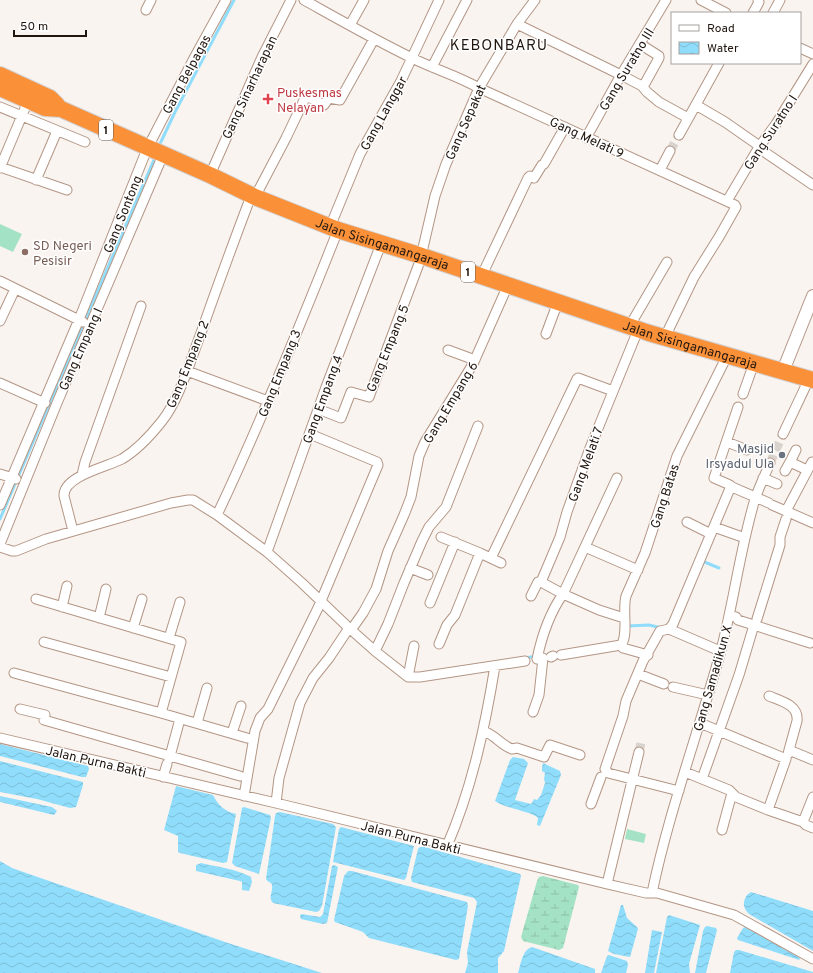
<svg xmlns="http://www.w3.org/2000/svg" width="813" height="973" viewBox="0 0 813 973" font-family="Overpass,sans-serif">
<defs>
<pattern id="wetland-marsh" width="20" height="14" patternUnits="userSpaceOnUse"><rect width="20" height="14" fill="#a4e2c5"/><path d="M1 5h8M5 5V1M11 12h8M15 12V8" fill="none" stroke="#8dc1a8"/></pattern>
<pattern id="water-waves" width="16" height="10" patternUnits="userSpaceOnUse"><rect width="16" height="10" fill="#90ddfb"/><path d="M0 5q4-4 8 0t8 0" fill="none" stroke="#7cbdd6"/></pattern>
</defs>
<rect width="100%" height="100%" fill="#faf4f0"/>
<!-- green -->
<path fill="#a4e2c5" d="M0 224 22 234 13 252 0 246Z
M627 829 646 834 644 843 625 839Z"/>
<!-- wetland -->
<path fill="url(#wetland-marsh)" d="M543 876 578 885 579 887 563 948 559 950 523 941 521 937 537 881 539 877Z"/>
<!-- water -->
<path fill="url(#water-waves)" d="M0 744 88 766 89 769 86 777H82L0 756Z
M513 757 524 759 528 763 515 800 531 804 534 799 537 800 541 795 545 783 544 779 545 773 542 771V767L543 763 560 771 561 775 540 826 537 825 538 818C533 812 504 808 495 801L510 760Z
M0 761 83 782V785L76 807 70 808 37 799 0 792Z
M176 786 213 795C218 805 224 811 236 814L227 862 223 863 180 853 178 852V836L164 830Z
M0 796 52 807 57 811 54 815 0 802Z
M244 807 270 815 271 818 259 874 235 866 232 863 242 808Z
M280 812 333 824 336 827 322 906 319 911 316 912 273 903C267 897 275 889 271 883 269 882 267 881 266 879L275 816 276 813Z
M341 827 414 846 406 878 404 880 333 862 339 829Z
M420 847H425L520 874 521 876 504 951 498 958V973H465L468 963 467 952 477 902 474 898 412 882 411 878 418 849Z
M0 861 12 868 32 875 228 943 322 973H0Z
M201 863C218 867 236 869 251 877L252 882 249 891 242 890V882L240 881 196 871V865Z
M334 865 338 867 327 923 323 924 301 919 300 916 301 914 320 917 323 914 332 866Z
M348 871H352L467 902 468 906 459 959 456 960 369 938 363 932 335 922 334 920 344 876Z
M751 892 813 911V951L749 914C743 908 742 903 747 895Z
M621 905H623L627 918 637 927 638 929 630 957 614 954 608 951Z
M669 915 700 925 689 964 690 973H656L667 917Z
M707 926 716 928 717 930 706 973H695L703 931 705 927Z
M745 927 800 958 799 960 738 940 737 938 743 928Z
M652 930 662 932 654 973H645Z
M532 947 595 969V973H518C521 964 522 950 532 947Z
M736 950H739L813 972V973H730L734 952Z
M609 955 627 961 628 965 626 973H601L607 956Z"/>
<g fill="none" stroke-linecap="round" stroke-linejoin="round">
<!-- stream -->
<path stroke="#90ddfb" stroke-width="3" d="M159 146 175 112 234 0
M0 519 156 155
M702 561 719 568
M628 626 649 625 662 628
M525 658 537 656"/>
<!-- street-tunnel -->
<path stroke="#d9d3ce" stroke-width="9" stroke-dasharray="9 4.5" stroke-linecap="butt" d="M670 151 679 135
M770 463 783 434
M639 752 641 743"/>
<defs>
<path id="street" d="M304 0C340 20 375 40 412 58 434 69 458 76 479 88L735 205 736 207 719 237 694 277 665 337
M701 0 726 13
M146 10 151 0
M753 13 759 2 758 0
M773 13 780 0
M517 24 621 75 642 86 647 92 659 102 688 118
M350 25 364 0
M640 44 659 56V58L643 87
M800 48 813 54
M432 67 467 0
M696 105 725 122 758 145 760 149 813 185
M0 107 85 142
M679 135 719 63
M586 138 621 75 666 0
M0 167 67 190
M0 168 28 101
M660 170 670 151
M210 175 262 57 291 0
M36 180 57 131
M255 197 286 138 306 96 324 105 329 98 340 100 374 39
M727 201 759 147 776 124 813 64
M330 227 360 154 401 81 439 0
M481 277 528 178 530 176 534 178 542 165 544 164 565 127
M0 281 83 322
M0 321 15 289
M629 327 667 262
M546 334 558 302
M448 350 475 360
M187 371 268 401
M0 383 45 403
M743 394 754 363
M318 409 341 418 351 392 369 397 420 261 435 196 446 164 479 88 517 24 535 0
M783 434 809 379
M727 442 747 450
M790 462 796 450
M785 471 790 462 807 470
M0 474 16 479
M82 475 85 462 141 306
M763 478 777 484
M730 485 714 478 738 407
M732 487 769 503
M0 505 80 317 147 149 192 62 226 0
M772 505 813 523
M786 511 812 462
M217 515C261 422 300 326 338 230
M687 522 711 534
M714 527 745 538
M73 531 64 496C63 476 107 467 122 459 137 450 151 435 162 421 179 400 191 359 201 333 217 287 234 241 251 196
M441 537 480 553
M780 537 786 519
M0 544 57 403 163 155
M0 547 12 551H16L46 539 171 503 188 500H193L217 515 267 552 302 583 349 628 375 651 408 677H420L525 661
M585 547 638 570
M267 552 326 387 381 244
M491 558 577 379 578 378 613 391
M410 568 428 575
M541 582 563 594
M563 594 599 610 624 618
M531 596 538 582H541L560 537 567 512 590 448 638 330
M36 599 181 642 161 713 247 738
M430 603 455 542
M62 607 67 586
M729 615 736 617 738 620 810 643
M99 618 106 589
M757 619 780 545V538
M133 628 142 599
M669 629 720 651
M351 630 363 613 376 589 388 551 404 515 411 497 419 456 425 442 473 364 508 285
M169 638 180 602
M44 642 171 677
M439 644 447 625 455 615 480 553 501 563
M621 645 623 648 648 655
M375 651 388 624 404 583 422 541 429 527 446 507 478 426
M561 655 621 645C629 635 622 610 626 596L645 553 677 456 727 356
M551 657 553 656
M537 659C542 635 549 614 563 594L617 478
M14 673 161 713
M638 674 664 684
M408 677 414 646
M673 687 708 695
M769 696C781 701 799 705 797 721L789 750
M20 709 45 715 44 720 170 756 169 759
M533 712 539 695 543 658
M180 719 170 756 240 776
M197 723 207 688
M700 723 786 759 768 810
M483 731C496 735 499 744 512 749L517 748 544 757 550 745 580 755
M232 733 241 706
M0 738 276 803 607 884 646 893H657L734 915 813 959
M788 754 789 750 813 760
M685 772 729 790 736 797 768 810 803 822 813 797
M163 777 167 764
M702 779 739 675 754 625
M679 791 608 773 605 769 623 716 626 701 643 661 660 631 669 629 673 624 731 486
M244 796 255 731 260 718 268 709 318 608 378 465 377 462 310 434
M276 803 279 778 300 703 313 678 329 658 349 628
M591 804 601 777
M803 822 806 825 813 828
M722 830 732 793
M447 846C472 788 485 727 495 666
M607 884 639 752
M652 893C669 811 699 731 721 650 734 601 740 549 755 499 759 487 765 475 770 463"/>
<path id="secondary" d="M783 371 813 296"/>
<g id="highway">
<path d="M0 75 50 98 57 105"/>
<path id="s1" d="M0 88 45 108 61 109 210 175 255 197 338 230 422 256 649 333 813 380"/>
</g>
</defs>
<!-- street casing -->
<use href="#street" stroke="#b39685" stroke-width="11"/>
<!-- secondary casing -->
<use href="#secondary" stroke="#b39685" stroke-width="14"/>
<!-- highway casing -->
<use href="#highway" stroke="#d3d0cf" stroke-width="18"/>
<!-- street -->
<use href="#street" stroke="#fff" stroke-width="9"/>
<!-- secondary -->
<use href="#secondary" stroke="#fff" stroke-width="12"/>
<!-- highway -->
<use href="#highway" stroke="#fa9139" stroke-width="16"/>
</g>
<!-- markers -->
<path fill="#e0444e" stroke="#fff" stroke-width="1.5" d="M266 93h4v4h4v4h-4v4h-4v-4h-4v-4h4z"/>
<circle fill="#8d6e63" stroke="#fff" stroke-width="1.5" cx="25" cy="252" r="4"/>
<circle fill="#6b7280" stroke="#fff" stroke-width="1.5" cx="782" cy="455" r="4"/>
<g text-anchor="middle" stroke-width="3" stroke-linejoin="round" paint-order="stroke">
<!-- shield labels -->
<g fill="#fff" stroke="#645c57" stroke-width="1">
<rect x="99" y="120" width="14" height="20" rx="3"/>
<rect x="461" y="262" width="14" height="20" rx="3"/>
</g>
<g font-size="12" font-weight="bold" fill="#21160f">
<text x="106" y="134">1</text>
<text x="468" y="276">1</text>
</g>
<!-- street labels -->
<g font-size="13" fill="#21160f" stroke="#fff">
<text transform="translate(626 69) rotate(-59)" y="5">Gang Suratno III</text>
<text transform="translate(186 74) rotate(-62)" y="5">Gang Belpagas</text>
<text transform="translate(249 87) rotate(-65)" y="5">Gang Sinarharapan</text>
<text transform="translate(383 113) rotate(-61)" y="5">Gang Langgar</text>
<text transform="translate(465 122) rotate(-66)" y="5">Gang Sepakat</text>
<text transform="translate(770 132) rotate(-57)" y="5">Gang Suratno I</text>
<text transform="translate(587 137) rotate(25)" y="5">Gang Melati 9</text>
<text transform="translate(122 214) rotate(-68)" y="5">Gang Sontong</text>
<text dy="5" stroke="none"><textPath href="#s1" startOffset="414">Jalan Sisingamangaraja</textPath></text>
<text dy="5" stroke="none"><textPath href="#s1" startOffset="738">Jalan Sisingamangaraja</textPath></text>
<text transform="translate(387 348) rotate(-68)" y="5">Gang Empang 5</text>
<text transform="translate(80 349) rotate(-66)" y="5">Gang Empang I</text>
<text transform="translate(187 364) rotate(-68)" y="5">Gang Empang 2</text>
<text transform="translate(279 373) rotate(-68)" y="5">Gang Empang 3</text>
<text transform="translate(322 399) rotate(-70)" y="5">Gang Empang 4</text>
<text transform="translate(450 402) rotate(-59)" y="5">Gang Empang 6</text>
<text transform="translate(585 464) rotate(-70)" y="5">Gang Melati 7</text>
<text transform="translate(664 496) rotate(-72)" y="5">Gang Batas</text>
<text transform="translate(712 678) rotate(-74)" y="5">Gang Samadikun X</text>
<text transform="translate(96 761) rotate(13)" y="5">Jalan Purna Bakti</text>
<text transform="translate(411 837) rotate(14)" y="5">Jalan Purna Bakti</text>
</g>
<!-- health labels -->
<g font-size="13" fill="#be3a42" stroke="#fff" text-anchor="start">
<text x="277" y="97">Puskesmas<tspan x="277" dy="15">Nelayan</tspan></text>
</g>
<!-- education labels -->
<g font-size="13" fill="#785e54" stroke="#fff" text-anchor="start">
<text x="33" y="250">SD Negeri<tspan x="33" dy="15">Pesisir</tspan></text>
</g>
<!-- worship labels -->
<g font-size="13" fill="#5b616d" stroke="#fff" text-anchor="end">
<text x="774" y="453">Masjid<tspan x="774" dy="15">Irsyadul Ula</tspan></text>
</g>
<!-- quarter labels -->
<g font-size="15" letter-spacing="1" fill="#21160f" stroke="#fff">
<text x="499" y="50">KEBONBARU</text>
</g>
</g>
<!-- legend -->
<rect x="671" y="12" width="130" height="52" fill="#ffffff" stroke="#a6a29f"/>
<rect x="679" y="25" width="20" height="6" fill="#ffffff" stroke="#a6a29f"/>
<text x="707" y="32" font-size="12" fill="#21160f">Road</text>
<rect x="679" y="42" width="20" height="12" fill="url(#water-waves)" stroke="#a6a29f"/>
<text x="707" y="52" font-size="12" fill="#21160f">Water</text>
<!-- scale -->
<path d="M14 30v6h72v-6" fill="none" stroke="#21160f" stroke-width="2"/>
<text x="20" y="30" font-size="12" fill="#21160f" stroke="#ffffff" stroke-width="3" paint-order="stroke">50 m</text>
</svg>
